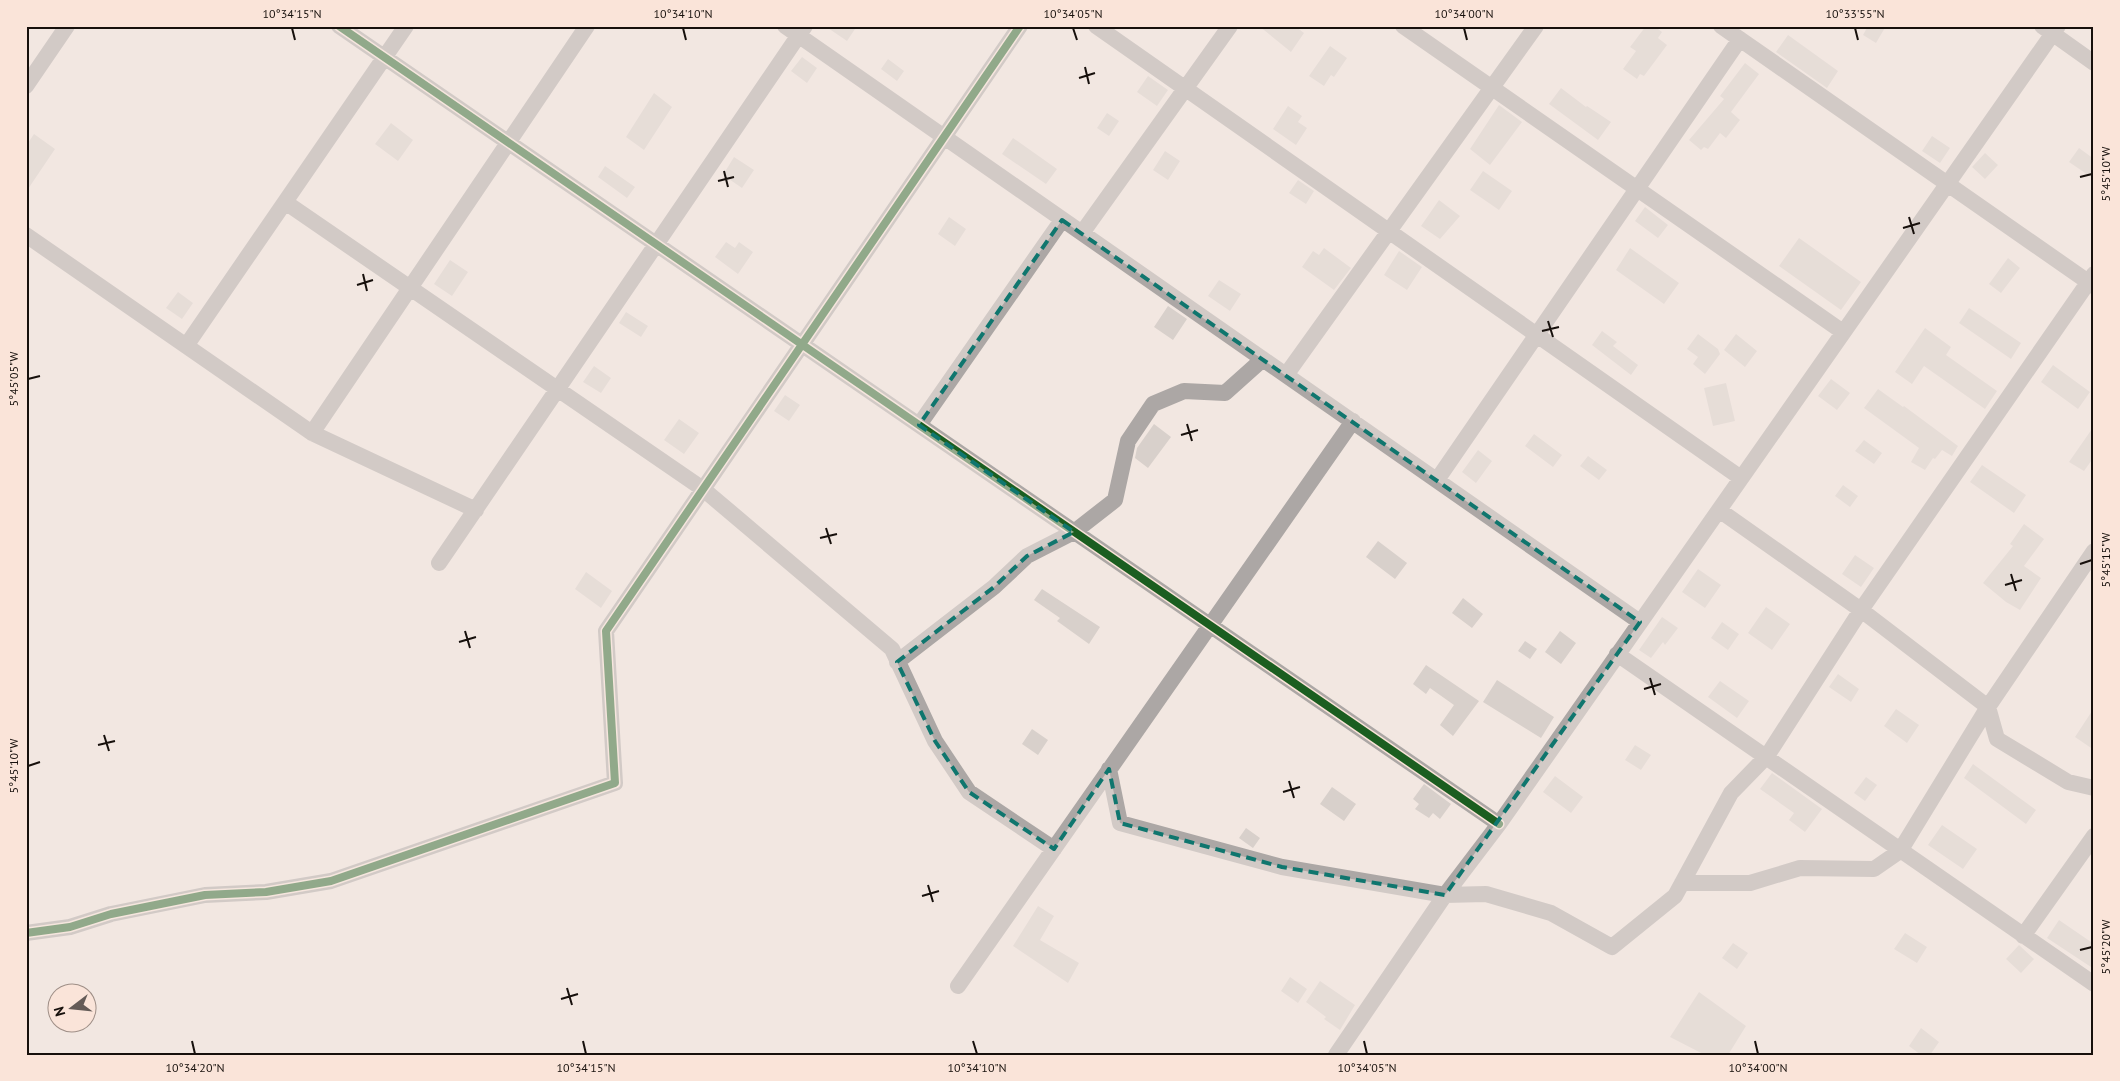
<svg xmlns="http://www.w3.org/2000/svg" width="2120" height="1081" viewBox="0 0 2120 1081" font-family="'PT Sans',sans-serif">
<rect width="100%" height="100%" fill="#f2e7e1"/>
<!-- building -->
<path fill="#d8d0cb" d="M825 26H857L847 41Z
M1259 26H1295L1304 33 1291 52Z
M1646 26H1654L1662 32 1658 38 1667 45 1644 76 1640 74 1637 79 1623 69 1636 51 1630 47Z
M1868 26H1886L1876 43 1863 35Z
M1788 35 1838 71 1827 88 1776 52Z
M1330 46 1347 58 1334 77 1331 75 1324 86 1309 76Z
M802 57 817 68 807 83 791 71Z
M888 59 904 71 897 81 881 69Z
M1745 63 1759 74 1731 112 1740 120 1726 138 1720 133 1708 149 1704 147 1701 150 1689 140 1724 99 1720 96Z
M1148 76 1168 90 1157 106 1137 92Z
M1561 88 1586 107 1587 106 1611 122 1598 140 1549 104Z
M654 93 672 107 644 150 626 137Z
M1499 105 1522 122 1490 165 1470 149Z
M1288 106 1302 116 1298 122 1307 128 1296 145 1273 129Z
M1107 113 1119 121 1109 136 1097 128Z
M391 123 413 140 398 161 375 144Z
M34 134 55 149 26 192V146Z
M1932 136 1950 148 1940 163 1922 151Z
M1013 138 1057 169 1046 184 1002 154Z
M2079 148 2094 159V179L2069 162Z
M1165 151 1180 161 1168 180 1153 170Z
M1985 153 1998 165 1985 179 1972 167Z
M734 157 754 170 742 188 723 175Z
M605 166 635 187 627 198 598 177Z
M1483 171 1512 191 1499 210 1470 190Z
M1298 180 1314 191 1306 204 1289 193Z
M1439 200 1460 216 1440 239 1421 226Z
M1645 207 1668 225 1658 238 1635 221Z
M949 217 966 229 955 246 938 234Z
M1799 238 1861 282 1841 310 1779 266Z
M726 242 735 248 739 242 753 252 738 274 715 257Z
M1324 248 1351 268 1334 290 1302 267 1313 251 1319 255Z
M1630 248 1679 283 1664 304 1616 270Z
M1399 251 1422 267 1407 290 1384 275Z
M2008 258 2020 268 2001 293 1989 284Z
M450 260 468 272 452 296 434 284Z
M1219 280 1241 294 1230 311 1208 296Z
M178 292 193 303 182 319 166 308Z
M1168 306 1187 319 1173 340 1154 327Z
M1969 308 2021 343 2011 359 1959 323Z
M626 312 648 326 641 337 619 323Z
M1925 328 1951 347 1946 355 1997 391 1985 409 1924 366 1912 384 1895 372Z
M1602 331 1617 342 1613 346 1638 365 1631 375 1592 345Z
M1698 334 1718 349 1720 354 1705 374 1693 364 1698 357 1687 349Z
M1736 334 1757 351 1745 367 1724 350Z
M2053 365 2090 392 2078 409 2041 382Z
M594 366 611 378 601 393 583 382Z
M1831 379 1850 393 1837 410 1818 396Z
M1726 383 1735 421 1713 426 1704 388Z
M1878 389 1903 407 1904 406 1958 446 1952 456 1942 450 1935 459 1933 458 1925 470 1911 462 1919 448 1864 408Z
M785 395 800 405 789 421 774 411Z
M679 419 699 433 684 454 664 440Z
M1154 424 1171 437 1148 468 1135 458 1137 448Z
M2094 426V457L2084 471 2069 462Z
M1534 434 1562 455 1553 467 1525 446Z
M1864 440 1882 453 1874 464 1855 451Z
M1478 450 1492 461 1476 483 1462 472Z
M1588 456 1607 470 1599 480 1580 466Z
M1982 465 2026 495 2014 513 1970 482Z
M1843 485 1858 496 1850 507 1835 496Z
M2024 524 2044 539 2024 566 2041 578 2020 610 2006 602 1983 583 2013 546 2010 544Z
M1378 541 1407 563 1395 579 1366 557Z
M1855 555 1874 568 1861 587 1842 574Z
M1698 569 1721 585 1705 608 1682 592Z
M586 572 612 591 601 608 575 589Z
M1042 589 1100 627 1089 644 1057 621 1060 618 1034 600Z
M1463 598 1483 614 1472 628 1452 613Z
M1766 607 1790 624 1772 650 1748 633Z
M1662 617 1678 628 1665 645 1663 642 1651 658 1639 650Z
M1722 622 1739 634 1728 650 1711 638Z
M1560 631 1576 643 1561 664 1545 652Z
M1525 641 1537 649 1530 659 1518 651Z
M1426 665 1479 701 1453 736 1440 725 1454 705 1430 688 1426 694 1413 684Z
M1838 674 1859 689 1851 702 1829 687Z
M1497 680 1554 717 1541 738 1483 702Z
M1720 681 1749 701 1737 718 1708 697Z
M2094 708V750L2075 737Z
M1896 709 1919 725 1907 743 1884 726Z
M1032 729 1048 740 1038 755 1022 744Z
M1635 745 1651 755 1641 770 1625 760Z
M1973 764 2036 810 2026 824 1964 778Z
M1772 773 1822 809 1805 832 1789 820 1794 813 1760 789Z
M1555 776 1583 797 1571 813 1543 792Z
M1866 777 1877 785 1865 801 1854 793Z
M1424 784 1451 804 1440 819 1433 813 1429 818 1415 809 1419 804 1413 799Z
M1332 787 1356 804 1344 821 1320 804Z
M1942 825 1977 849 1963 869 1928 845Z
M1246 828 1260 838 1253 848 1239 838Z
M1038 906 1054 916 1040 940 1079 963 1068 983 1013 946Z
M2059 920 2094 944V969L2047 938Z
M1905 933 1927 947 1917 963 1894 949Z
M1733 943 1748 953 1737 969 1722 958Z
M2019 945 2034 959 2021 973 2006 959Z
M1290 977 1307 989 1298 1003 1281 991Z
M1320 981 1355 1005 1340 1030 1324 1019 1326 1017 1306 1002Z
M1699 992 1746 1026 1728 1055H1705L1670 1037Z
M1921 1028 1939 1042 1930 1055H1921L1909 1046Z"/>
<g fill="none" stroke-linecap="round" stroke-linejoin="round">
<!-- minor -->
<path stroke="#aca7a5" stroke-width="16" d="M339 26 1499 824
M785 26 1640 622
M1096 26 1741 478
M1403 26 1843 332
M1721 26 2094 286
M2042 26 2094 63
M26 86 67 26
M285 202 703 489 892 649 935 741 969 792 1054 849
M1082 233 1230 26
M26 235 312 433 476 510
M186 346 406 26
M1286 375 1536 26
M919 425 1062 220
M312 433 587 26
M1437 480 1740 39
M1719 510 1861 610 1988 707 1997 739 2068 782 2094 788
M439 563 805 26
M1617 654 2094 984
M897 662 994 587 1027 556 1074 532 1115 500 1128 441 1153 404 1184 391 1225 393 1263 359
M1109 769 1120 823 1282 867 1445 895 1486 894 1551 913 1612 947 1675 896 1731 793 1767 756 1861 610 2094 274
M1682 883H1750L1800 868 1874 869 1900 851 1988 707 2094 551
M26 933 70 927 111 914 205 895 266 892 331 881 615 783 606 631 1020 26
M2023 936 2094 836
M958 986 1353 421
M1336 1055 1445 895 1499 824 2058 26"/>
<defs>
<path id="cycleway" d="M339 26 1499 824
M26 933 70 927 111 914 205 895 266 892 331 881 615 783 606 631 1020 26"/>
</defs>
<!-- cycleway casing -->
<use href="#cycleway" stroke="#fae4d9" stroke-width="11"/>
<!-- cycleway -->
<use href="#cycleway" stroke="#1b5e20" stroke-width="8"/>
</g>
<!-- marked area -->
<path d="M0 0H2120V1081H0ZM1062 220 1640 622 1445 895 1282 867 1120 823 1109 769 1054 849 969 792 935 741 897 662 994 587 1027 556 1074 532 919 425Z" fill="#f2e7e1" fill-opacity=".55" fill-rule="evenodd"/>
<path fill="none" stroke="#0f766e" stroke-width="4" stroke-dasharray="10 6" stroke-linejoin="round" d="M1062 220 1640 622 1445 895 1282 867 1120 823 1109 769 1054 849 969 792 935 741 897 662 994 587 1027 556 1074 532 919 425Z"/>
<!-- ticks -->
<path fill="none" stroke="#17100c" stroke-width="2" d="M292 28 295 40M683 28 686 40M1073 28 1077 40M1464 28 1467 40M1855 28 1858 40M1085 67 1089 84M1079 78 1095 73M724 171 728 187M2080 177 2092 174M718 181 734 177M1909 217 1914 234M1903 228 1920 223M363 274 367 291M357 285 373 280M1548 321 1553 337M1542 331 1559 327M28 379 40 376M1187 424 1192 441M1181 435 1198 430M826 528 831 544M820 538 837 534M2080 564 2092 560M2011 574 2016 591M2005 585 2022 580M465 631 470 648M459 642 476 637M1650 678 1655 695M1644 689 1661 684M104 735 109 751M98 745 115 741M28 766 40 762M1289 781 1294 798M1283 792 1300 787M928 885 933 902M922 896 939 891M2080 950 2092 947M567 988 572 1005M561 999 578 994M192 1041 195 1054M583 1041 586 1054M973 1041 977 1054M1364 1041 1367 1054M1755 1041 1758 1054"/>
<!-- border -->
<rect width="2120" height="1081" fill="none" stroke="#fae4d9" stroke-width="55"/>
<!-- north arrow -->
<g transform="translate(72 1008) rotate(254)"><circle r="24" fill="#fae4d9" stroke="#9f8f87"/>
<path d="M0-4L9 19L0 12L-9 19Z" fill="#645b57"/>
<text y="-8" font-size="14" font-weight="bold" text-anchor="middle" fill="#17100c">N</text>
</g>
<rect x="28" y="28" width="2064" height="1026" fill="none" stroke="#17100c" stroke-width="2"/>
<g font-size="12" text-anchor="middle" fill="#17100c">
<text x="292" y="18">10°34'15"N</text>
<text x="683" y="18">10°34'10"N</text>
<text x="1073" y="18">10°34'05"N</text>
<text x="1464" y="18">10°34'00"N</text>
<text x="1855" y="18">10°33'55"N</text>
<text transform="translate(2106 174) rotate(-90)" y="4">5°45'10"W</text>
<text transform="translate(14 379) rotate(-90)" y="4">5°45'05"W</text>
<text transform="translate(2106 560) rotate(-90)" y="4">5°45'15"W</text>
<text transform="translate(14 766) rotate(-90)" y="4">5°45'10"W</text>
<text transform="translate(2106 947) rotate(-90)" y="4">5°45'20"W</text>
<text x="195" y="1072">10°34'20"N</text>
<text x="586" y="1072">10°34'15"N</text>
<text x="977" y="1072">10°34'10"N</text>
<text x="1367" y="1072">10°34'05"N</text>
<text x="1758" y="1072">10°34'00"N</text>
</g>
</svg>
